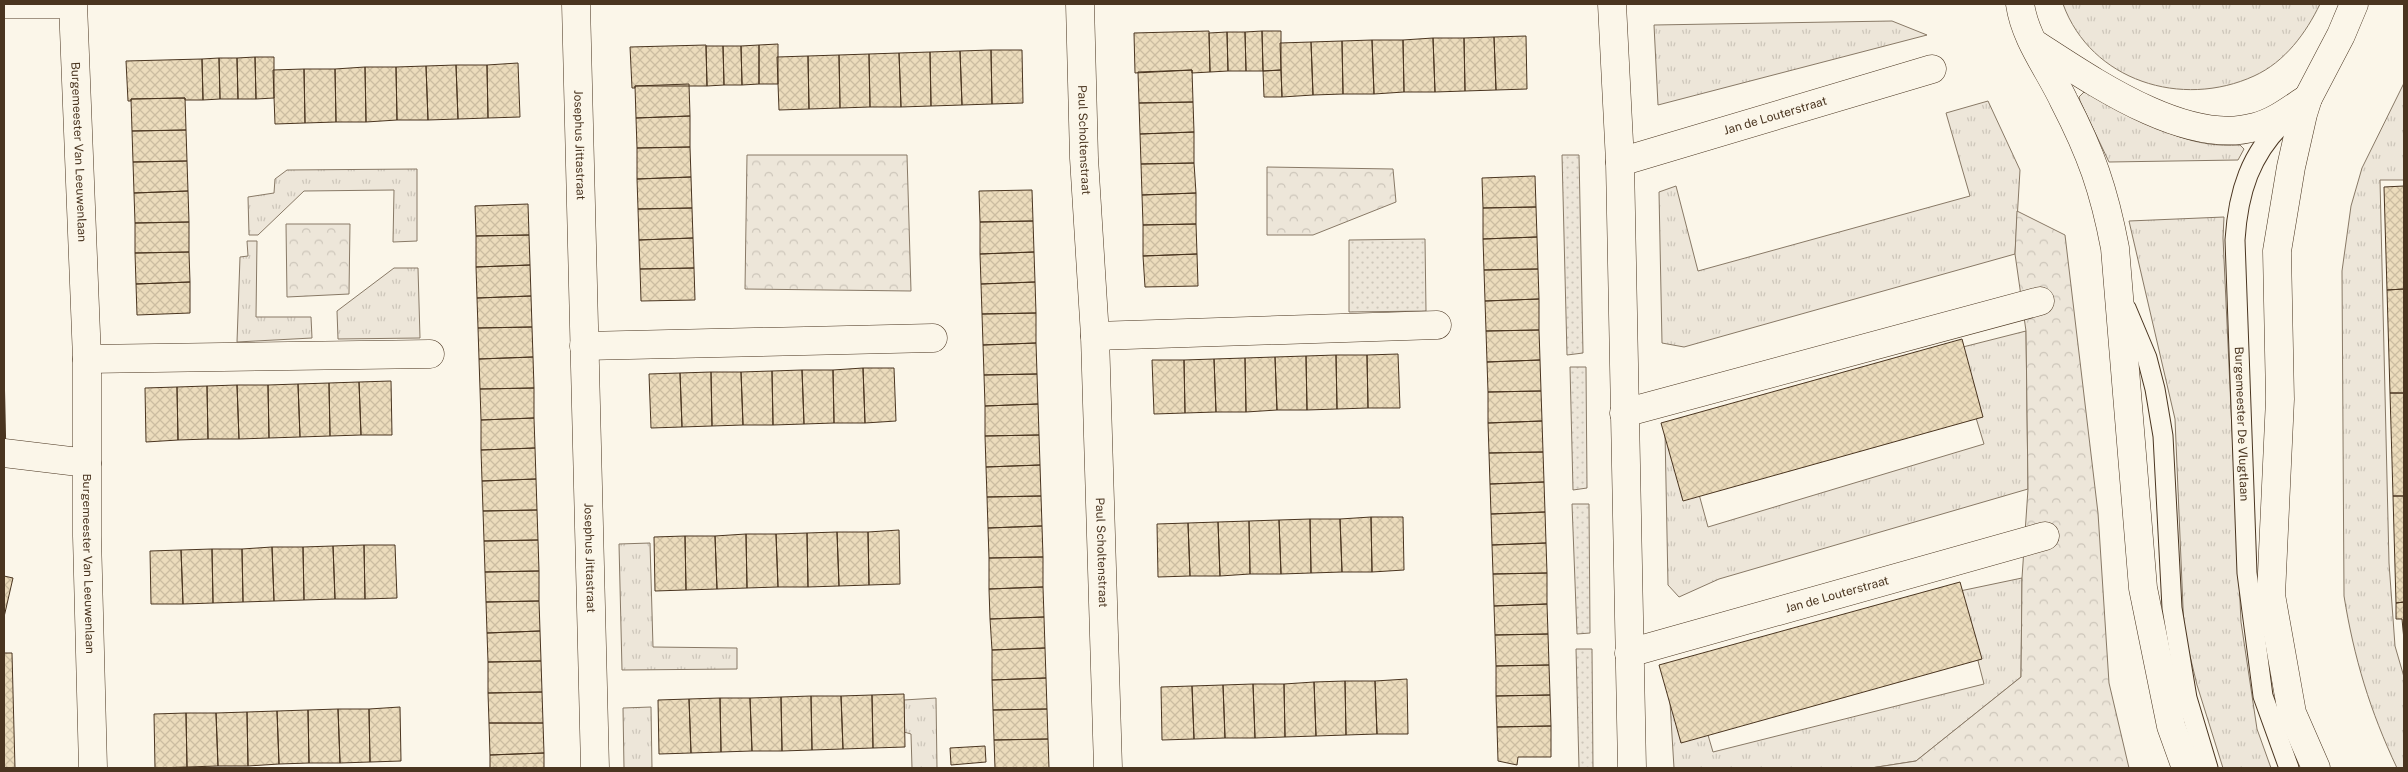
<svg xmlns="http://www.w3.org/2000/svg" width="2408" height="772" viewBox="0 0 2408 772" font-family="'Public Sans',sans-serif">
<defs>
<pattern id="grass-tufts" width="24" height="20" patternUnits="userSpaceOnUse" patternTransform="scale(1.25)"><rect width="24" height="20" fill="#ede6d9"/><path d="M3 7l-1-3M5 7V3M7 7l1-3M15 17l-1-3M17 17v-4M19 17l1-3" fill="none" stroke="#cdc6ba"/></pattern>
<pattern id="forest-crowns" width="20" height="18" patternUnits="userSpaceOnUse" patternTransform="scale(1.25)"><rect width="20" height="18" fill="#ede6d9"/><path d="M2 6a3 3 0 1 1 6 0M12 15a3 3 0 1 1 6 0" fill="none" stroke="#cdc6ba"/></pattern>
<pattern id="garden-dots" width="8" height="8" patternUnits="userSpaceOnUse" patternTransform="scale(1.25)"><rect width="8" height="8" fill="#ede6d9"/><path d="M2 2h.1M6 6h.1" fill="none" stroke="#cdc6ba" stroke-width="1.8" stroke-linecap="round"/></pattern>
<pattern id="building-cross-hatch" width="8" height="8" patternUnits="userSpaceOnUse" patternTransform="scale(1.25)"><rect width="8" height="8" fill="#ecdcbc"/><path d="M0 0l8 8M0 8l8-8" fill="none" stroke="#ccbda1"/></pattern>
</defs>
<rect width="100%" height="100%" fill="#fbf6e9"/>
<!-- grass -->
<path fill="url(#grass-tufts)" stroke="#887966" d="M2063 4H2320C2306 33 2285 62 2254 76 2182 109 2091 81 2063 4Z
M1892 21 1927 35 1658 105 1654 25Z
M2404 83V180H2380L2389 563 2395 646 2404 677V768H2397C2370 711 2354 658 2344 596L2342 271 2351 206 2362 168Z
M2084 92C2097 94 2110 104 2122 110 2162 131 2194 148 2240 145L2244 149 2238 160 2109 162 2080 101 2079 97Z
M1988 101 2020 170 2015 254 1684 347 1662 343 1659 192 1676 186 1698 271 1970 196 1946 113Z
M417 169V241L393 242 394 190 304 191 258 235H249L248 197 274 193 275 179 287 170Z
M2224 217 2223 238 2241 622 2257 729 2271 768H2223L2197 685 2184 631 2175 419 2129 221Z
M247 241H257L256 317H311L312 338 237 342 240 257 248 256Z
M394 268H418L420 338 338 339 337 311Z
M2026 331 2028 489 1719 579 1679 597 1668 585 1665 432 1680 425 1708 527 1984 444 1955 349Z
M650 543 653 647 737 648V669L622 670 619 544Z
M2022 578 2021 677 1916 761 1871 768H1674L1669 686 1687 664 1713 752 1984 684 1960 591Z
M936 698 937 768H912L911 734 904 732V700Z
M651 707 652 768H624L623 708Z"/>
<!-- forest -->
<path fill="url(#forest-crowns)" stroke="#887966" d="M747 155H907L911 291 745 289Z
M1267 167 1393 169 1396 202 1313 235H1267Z
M2017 211 2065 235 2098 513 2109 683 2129 768H1871L1916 761 2021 677 2022 578 2028 489 2026 331 2015 254Z
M286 224H350L349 294 287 297Z"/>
<!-- garden -->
<path fill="url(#garden-dots)" stroke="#887966" d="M1562 155H1579L1583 353 1567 355Z
M1425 239 1426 311 1349 312V240Z
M1570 367H1586L1587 488 1573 490Z
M1572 504H1589L1590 633 1577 634Z
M1576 649H1592L1593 768H1579Z"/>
<!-- building -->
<path fill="url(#building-cross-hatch)" stroke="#4a3520" d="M1209 31 1210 72 1192 73V70L1135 73 1134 33Z
M1262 31 1263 71H1246L1245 32Z
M1262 31H1281V70L1263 71Z
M1227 32H1245L1246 71H1228Z
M1227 32 1228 71 1210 72 1209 33Z
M1526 36 1527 89 1496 90 1494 37Z
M1494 37 1496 90 1465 91 1464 38Z
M1433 38H1464L1465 91 1435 92Z
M1433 38 1435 92H1404L1403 40Z
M1372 40H1403L1404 92 1374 94Z
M1372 40 1374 94H1343L1342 41Z
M1342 41 1343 94 1313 95 1311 42Z
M1311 42 1313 95 1282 97 1280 43Z
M778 44V84H759V45Z
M706 45 707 86H635V88H632L630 47Z
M759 45V84L742 85 741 46Z
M706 46H723L724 85 707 86Z
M723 46H741L742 85H724Z
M991 50H1022L1023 103 992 104Z
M991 50 992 104 962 105 960 51Z
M960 51 962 105 931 106 930 52Z
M930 52 931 106 901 107 899 53Z
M899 53 901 107H870L869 54Z
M869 54 870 107 840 108 839 55Z
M839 55 840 108 809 109 808 56Z
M808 56 809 109 779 110 777 57Z
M255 57 256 99H238L237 58Z
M255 57H274V98L256 99Z
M219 58H237L238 99H220Z
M219 58 220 99 203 100 202 59Z
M202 59 203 100H185V98L131 99V101H128L126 61Z
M518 63 520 117 488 118 487 65Z
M456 65H487L488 118 458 119Z
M456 65 458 119 428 120 426 66Z
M426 66 428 120H397L396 67Z
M365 67 366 122H336L335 69Z
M365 67H396L397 120 366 122Z
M304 69H335L336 122 305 123Z
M304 69 305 123 275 124 273 70Z
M1192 70 1193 102 1139 103 1138 72Z
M1281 70 1282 97H1264L1263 71Z
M689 84 690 116 636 118 635 86Z
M185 98 186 130 132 131 131 99Z
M1193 102 1194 132 1140 134 1139 103Z
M690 116V147L637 148 636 118Z
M186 130 187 161 133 162 132 131Z
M1194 132V163L1141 164 1140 134Z
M690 147 691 177 637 179V148Z
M187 161 188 191 134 193 133 162Z
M1194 163 1196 193 1142 195 1141 164Z
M1535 176 1536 207 1483 208 1482 178Z
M691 177 692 208 638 209 637 179Z
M2404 186V289L2387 290 2384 187Z
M1032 190 1033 221 980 222 979 191Z
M188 191 189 222 135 223 134 193Z
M1196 193V224L1143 225 1142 195Z
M528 204 529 235 476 236 475 206Z
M1536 207 1537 237 1483 239V208Z
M692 208 693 238 639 240 638 209Z
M1033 221 1034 252 980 254V222Z
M189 222V252L135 253V223Z
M1196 224 1197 254 1143 256V225Z
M529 235 530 265 476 267V236Z
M1537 237 1538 269 1484 270 1483 239Z
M693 238 694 268 640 269 639 240Z
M189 252 190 282 136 284 135 253Z
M1034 252 1035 282 981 284 980 254Z
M1197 254 1198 286 1145 287 1143 256Z
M530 265 531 296 477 298 476 267Z
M694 268 695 300 641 301 640 269Z
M1538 269 1539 299 1485 301 1484 270Z
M190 282V313L137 315 136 284Z
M1035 282 1036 313 982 314 981 284Z
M2404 289V393H2390L2387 290Z
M531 296 532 327 478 328 477 298Z
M1539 299V330L1486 331 1485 301Z
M1036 313V343L983 345 982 314Z
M532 327 533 357 479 359 478 328Z
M1539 330 1540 360 1487 362 1486 331Z
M1962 339 1983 417 1683 501 1661 423Z
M1036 343 1037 374 984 375 983 345Z
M1398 354 1400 408H1368L1367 355Z
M1336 355 1337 409 1307 410 1306 356Z
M1336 355H1367L1368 408 1337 409Z
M1306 356 1307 410H1277L1275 357Z
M533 357 534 388 480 389 479 359Z
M1275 357 1277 410 1246 412 1245 358Z
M1245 358 1246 412H1216L1214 359Z
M1214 359 1216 412 1185 413 1184 360Z
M1152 360H1184L1185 413 1154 414Z
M1540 360 1541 391 1488 392 1487 362Z
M4 368 6 458 4 459Z
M863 368 865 423H834L833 370Z
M863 368H894L896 421 865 423Z
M802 370H833L834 423 804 424Z
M802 370 804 424 773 425 772 371Z
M772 371 773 425H743L741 372Z
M711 372 712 426 682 427 680 373Z
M711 372H741L743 425 712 426Z
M680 373 682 427 651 428 649 374Z
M1037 374 1038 404 985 406 984 375Z
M391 381 392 435H361L359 382Z
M359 382 361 435 330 436 329 383Z
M329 383 330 436 300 437 298 384Z
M298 384 300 437 269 438 268 385Z
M237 385H268L269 438 239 439Z
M237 385 239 439H208L207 386Z
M207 386 208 439 178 440 177 387Z
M177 387 178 440 146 442 145 388Z
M534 388V418L481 420 480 389Z
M1541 391 1542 421 1488 423V392Z
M2390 393H2404V496H2393Z
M1038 404 1039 435 985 436V406Z
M534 418 535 448 481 450V420Z
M1542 421 1543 452 1489 453 1488 423Z
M1039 435 1040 465 986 467 985 436Z
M535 448 536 479 482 481 481 450Z
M1543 452 1544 482 1490 484 1489 453Z
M1040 465 1041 496 987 497 986 467Z
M536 479 537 510 483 511 482 481Z
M1544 482 1545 512 1491 514 1490 484Z
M1041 496 1042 526 988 528 987 497Z
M2393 496H2404V602L2396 603Z
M537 510 538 540 484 541 483 511Z
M1545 512 1546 543 1492 545 1491 514Z
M1371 517 1372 572H1342L1340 519Z
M1371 517H1403L1404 570 1372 572Z
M1310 519 1311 573 1281 574 1279 520Z
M1310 519H1340L1342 572 1311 573Z
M1279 520 1281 574H1250L1249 521Z
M1249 521 1250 574 1220 576 1218 522Z
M1218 522 1220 576H1190L1188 523Z
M1188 523 1190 576 1158 577 1157 524Z
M1042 526 1043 557 989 558 988 528Z
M899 530 900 584 869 585 868 532Z
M837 532 839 586 808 587 807 533Z
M837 532H868L869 585 839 586Z
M807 533 808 587H778L776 534Z
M746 534 747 588 717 589 715 536Z
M746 534H776L778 587 747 588Z
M685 536 686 590 655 591 654 537Z
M685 536H715L717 589 686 590Z
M538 540 539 571 485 572 484 541Z
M1546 543 1547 573 1493 574 1492 545Z
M364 545 365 599H335L333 546Z
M364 545H395L397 598 365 599Z
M333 546 335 599 304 600 303 547Z
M272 547H303L304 600 274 601Z
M272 547 274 601 243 602 242 549Z
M212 549H242L243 602 213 603Z
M212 549 213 603 183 604 181 550Z
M181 550 183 604H151L150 551Z
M1043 557V587L989 589V558Z
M539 571V601L486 602 485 572Z
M1547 573V604L1494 606 1493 574Z
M4 576 13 578 4 617Z
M1960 582 1982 659 1681 743 1659 665Z
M1043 587 1044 617 990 619 989 589Z
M539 601 540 631 487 633 486 602Z
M2404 602V640L2402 619H2396V603Z
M1547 604 1548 634 1495 635 1494 606Z
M1044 617 1045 648 992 650 990 619Z
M540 631 541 661 488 662 487 633Z
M1548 634 1549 665 1496 666 1495 635Z
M1045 648 1046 678 992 680V650Z
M4 653H12L15 768H4Z
M541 661 542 692 488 693V662Z
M1549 665 1550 695 1496 696V666Z
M1046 678 1047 709 993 710 992 680Z
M1407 679 1408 734H1377L1375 681Z
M1345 681 1346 735 1316 736 1314 682Z
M1345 681H1375L1377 734 1346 735Z
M1314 682 1316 736 1285 737 1284 684Z
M1253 684H1284L1285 737 1255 738Z
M1253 684 1255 738H1225L1223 685Z
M1223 685 1225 738 1194 739 1192 686Z
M1192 686 1194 739 1162 740 1161 687Z
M542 692 543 723H489L488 693Z
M904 694 905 747 873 748 872 695Z
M872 695 873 748 843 749 841 696Z
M1550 695 1551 726 1497 727 1496 696Z
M811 696H841L843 749 812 750Z
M811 696 812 750 782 751 781 697Z
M781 697 782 751H752L750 698Z
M720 698 721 752 691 753 689 699Z
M720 698H750L752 751 721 752Z
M689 699 691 753 659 754 658 700Z
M400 707 401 761 370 762 369 709Z
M338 709H369L370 762 340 763Z
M338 709 340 763H309L308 710Z
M1047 709 1048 739 994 740 993 710Z
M308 710 309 763 279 764 277 711Z
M277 711 279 764 248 766 247 712Z
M247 712 248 766H218L216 713Z
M186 713H216L218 766 187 767Z
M186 713 187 767 155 768 154 714Z
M489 723H543L544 753 490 755Z
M1551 726V757H1518L1517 765 1498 761 1497 727Z
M1048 739 1049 768H995L994 740Z
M985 746 986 762 951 765 950 748Z
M544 753V768H490V755Z"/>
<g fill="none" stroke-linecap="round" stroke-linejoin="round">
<defs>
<g id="lane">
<path id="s1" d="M2286 120C2250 153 2238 193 2235 240L2247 573 2263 696 2289 768"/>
<path d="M2126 308 2147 358 2155 389 2163 436 2172 608 2187 698 2208 768"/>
</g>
<g id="street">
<path id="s2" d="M576 4 595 768"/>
<path id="s3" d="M1080 4 1084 158 1095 336 1108 768"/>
<path d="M1612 4 1620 162 1632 768"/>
<path id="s4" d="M1620 162 1932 69"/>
<path d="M1095 336 1437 325"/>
<path d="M584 346 933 338"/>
<path d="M87 359 430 354"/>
<path d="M1624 413 2040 301"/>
<path d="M4 453 87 463"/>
<path id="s5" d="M1629 653 2045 536"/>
</g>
<g id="secondary">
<path d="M4 4H64"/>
<path id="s6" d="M73 4 87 359V536L93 768"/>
<path d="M2020 4C2025 39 2049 69 2064 101 2091 153 2104 190 2115 248L2143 588 2171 726 2186 768"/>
<path d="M2035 44C2091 80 2186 147 2255 127 2275 122 2291 109 2308 98"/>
<path d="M2316 768 2292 713 2271 595 2280 399 2277 251 2291 167 2303 114 2308 98 2341 35 2354 4"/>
</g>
</defs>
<!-- lane casing -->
<use href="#lane" stroke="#4a3520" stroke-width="21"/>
<!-- street casing -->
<use href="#street" stroke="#4a3520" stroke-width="29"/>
<!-- secondary casing -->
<use href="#secondary" stroke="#4a3520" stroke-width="29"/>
<!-- lane -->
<use href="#lane" stroke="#fbf6e9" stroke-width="19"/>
<!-- street -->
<use href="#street" stroke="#fbf6e9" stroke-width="28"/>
<!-- secondary -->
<use href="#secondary" stroke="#fbf6e9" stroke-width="28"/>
</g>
<g text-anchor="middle" stroke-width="4" stroke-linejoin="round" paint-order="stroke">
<!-- street labels -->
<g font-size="12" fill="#4a3520" stroke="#fbf6e9">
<text dy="4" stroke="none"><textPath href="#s4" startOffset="162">Jan de Louterstraat</textPath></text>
<text dy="4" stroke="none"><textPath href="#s3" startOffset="136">Paul Scholtenstraat</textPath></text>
<text dy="4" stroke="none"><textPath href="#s2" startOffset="141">Josephus Jittastraat</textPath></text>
<text dy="4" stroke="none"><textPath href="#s6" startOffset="148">Burgemeester Van Leeuwenlaan</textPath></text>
<text dy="4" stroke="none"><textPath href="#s1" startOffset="318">Burgemeester De Vlugtlaan</textPath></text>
<text dy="4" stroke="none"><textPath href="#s3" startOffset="549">Paul Scholtenstraat</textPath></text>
<text dy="4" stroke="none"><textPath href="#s2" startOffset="554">Josephus Jittastraat</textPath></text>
<text dy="4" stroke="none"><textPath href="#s6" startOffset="560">Burgemeester Van Leeuwenlaan</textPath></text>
<text dy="4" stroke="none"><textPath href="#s5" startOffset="216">Jan de Louterstraat</textPath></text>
</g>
</g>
<!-- border -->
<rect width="2408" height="772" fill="none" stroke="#4a3520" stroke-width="10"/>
</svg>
